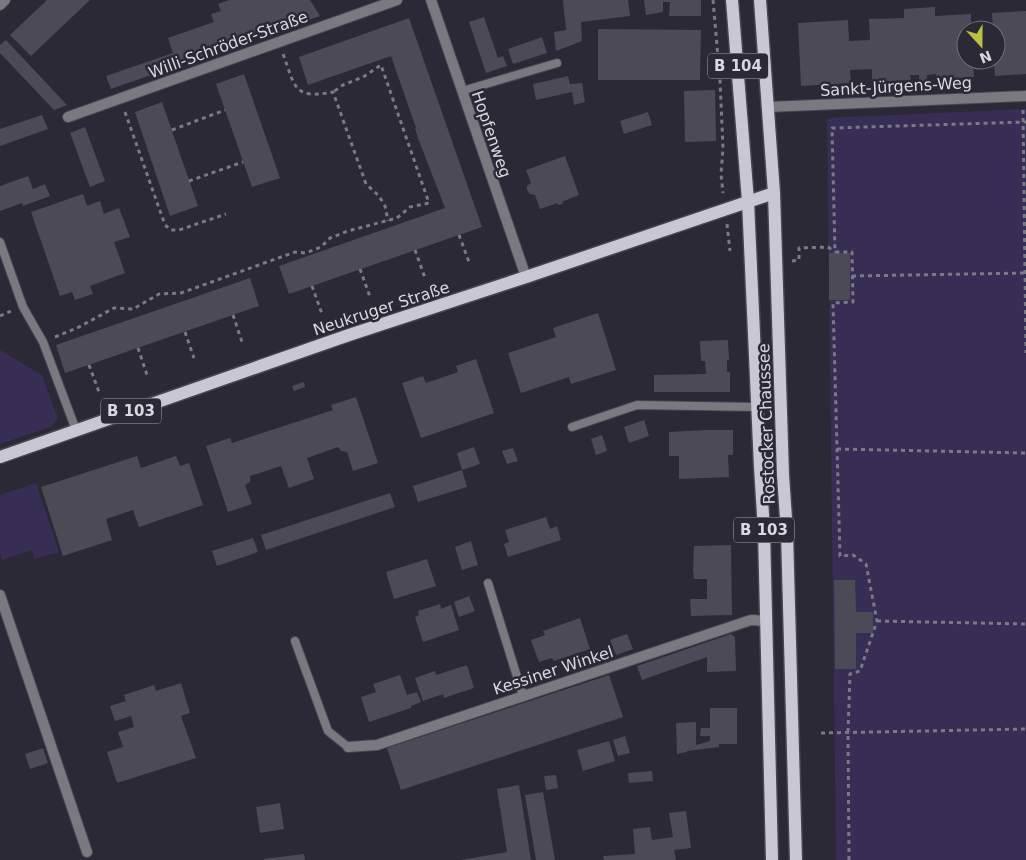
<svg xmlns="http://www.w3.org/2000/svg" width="1026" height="860" viewBox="0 0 1026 860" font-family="'DejaVu Sans',sans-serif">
<rect width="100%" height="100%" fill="#2b2935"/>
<!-- green -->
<path fill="#362e54" d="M1026 109V860H836L827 118Z
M0 350 42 375 58 419 51 427 0 444Z
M36 483 59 552 35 559 32 550 2 560 0 553V495Z"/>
<!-- building -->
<path fill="#4b4a56" d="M47 0H90L31 56 10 35Z
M229 0H310L320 16 111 89 106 76 173 53 168 38 214 22 211 14 221 11 218 4Z
M563 0H628L630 16 581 22 582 41 556 51 554 32 566 30Z
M644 0H701V16H669L670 2H663V12L646 15Z
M935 7V16L971 14V30H966V60H996V30H993L992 13 1026 11V74L995 76 994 63 973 64 974 77 936 79V74L927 75V81H919V75H910L911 80 872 82V69L850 70 851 83 801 86 798 23 848 20 849 41 870 40 869 19 904 18V9Z
M484 17 498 58 503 56 507 66 486 73 469 22Z
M409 18 482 227 289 294 279 266 445 208 418 138 415 128H416L391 56 308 85 299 57Z
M598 29 701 30 700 80H598Z
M542 37 547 53 513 64 508 49Z
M6 40 67 105 54 110 0 53V45Z
M244 74 280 178 252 187 216 84Z
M568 76 570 84 582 83 585 102 574 105 572 92 536 100 533 84Z
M715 90 716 141 685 142 684 91Z
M162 102 198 206 170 216 135 112Z
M648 112 652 125 624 134 620 121Z
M42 115 48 129 0 146V129Z
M85 127 105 181 90 187 70 133Z
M565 156 579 195 564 201 562 202 563 204 558 205 557 203 555 204 540 209 535 195 530 194 527 190V186L531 183 526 170Z
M28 176 33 189 45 184 50 196 23 206 22 203 0 211V186Z
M83 194 87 206 100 201 104 214 119 208 130 237 114 242 125 273 90 286 93 294 75 300 72 292 60 296 31 212Z
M829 253H850V300H829Z
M250 278 259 306 65 373 56 345Z
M598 313 616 370 571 384 569 377 521 393 508 353 556 337 553 328Z
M728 340 729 360H727V372H730V392H654V375L706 374 705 361H701L700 341Z
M476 359 494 413 421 438 402 383 423 376 426 383 458 372 456 366Z
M304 382 305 387 294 391 292 386Z
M356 397 378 463 353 471 347 452 341 451 338 447 307 458 314 479 289 488 281 466 250 476V482L245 485 252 504 228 512 206 446 230 438 232 443 333 410 331 405Z
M644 420 649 436 629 443 624 427Z
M706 430H733V455H728L729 477 679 479V456H669V432Z
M602 435 607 451 596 455 591 439Z
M474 447 480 464 462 470 457 453Z
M513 448 518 461 507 464 502 451Z
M137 456 141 468 176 456 180 466 189 463 203 505 139 527 133 510 106 519 112 540 63 556 41 487Z
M462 470 467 487 418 502 413 486Z
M390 493 395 507 266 550 261 535Z
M546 517 550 529 557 526 561 540 508 557 504 544 509 542 505 530Z
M253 538 258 552 217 566 212 551Z
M471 541 478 565 462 570 455 547Z
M731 545 732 615 691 616 690 599H707V579H694L693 571 694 546Z
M427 559 436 586 394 599 386 572Z
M834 580H855L856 612H873V633H856V669H835Z
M469 596 475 611 459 617 454 602Z
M440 604 441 609 451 605 459 630 423 642 415 617 419 615 418 611Z
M580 618 590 649 554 661 552 658 539 662 531 640 545 635 543 631Z
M627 634 633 649 616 655 610 640Z
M731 634 735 637 736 671 707 672V657L642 680 637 666Z
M467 665 474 688 444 698 443 694 423 701 415 678 435 671 436 675Z
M400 675 407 695 417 692 421 702 411 706V708L369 722 361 697 376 692 373 684Z
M609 675 623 717 401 790 387 748Z
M181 683 190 713 181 716 196 758 117 783 107 752 123 747 118 732 134 727 131 716 115 721 110 706 126 701 124 695 154 685 156 691Z
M710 708H737V744H719V747L687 751V752L677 754 676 723 696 722V745L710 741V736H700L701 728H710Z
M625 736 630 753 618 756 613 740Z
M609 741 615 761 583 771 577 750Z
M43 748 48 763 30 769 25 754Z
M652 771 653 781 629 783 628 773Z
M556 775 558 788 546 790 544 776Z
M519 785 531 860H461L507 852 497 789Z
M543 792 555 860H536L525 795Z
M280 803 284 829 260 833 256 807Z
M686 811 691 848 674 850 676 860H604L603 856 635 854 633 829 650 827 652 840 673 837 669 813Z
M304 854 305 860H264V859Z"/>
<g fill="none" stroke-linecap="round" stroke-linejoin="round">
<defs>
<path id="service" d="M462 91 557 63
M0 242 23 307 43 342 76 430
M572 427 637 405 757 407
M488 583 523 696
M295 641 328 731 348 747"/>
<path id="minor" d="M431 0 526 277
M0 5 5 0
M768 107 1026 96
M68 117 397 0
M0 595 87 852
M348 747 377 745 751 620 766 621"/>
<path id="primary" d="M732 0 748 201 760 467 764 531 772 860
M760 0 774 193 783 475 787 533 796 860
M0 457 349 335 526 277 774 193"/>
</defs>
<!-- service casing -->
<use href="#service" stroke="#474550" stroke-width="10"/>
<!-- minor casing -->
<use href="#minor" stroke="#474550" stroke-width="12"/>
<!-- primary casing -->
<use href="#primary" stroke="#474550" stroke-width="15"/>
<!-- path -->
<path stroke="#7b7983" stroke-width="3" stroke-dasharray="4 4" stroke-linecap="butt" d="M713 0 720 80 723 148 721 174 723 193
M283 54C295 86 293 100 333 92L366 184 379 196 385 206 388 221
M1023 110 1026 353
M125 112 165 225 171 230H179L226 214
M172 130 225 110
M189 181 243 162
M727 224 730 251
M459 235 469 262
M415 250 425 278
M792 261 799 260V248L828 247 835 252
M360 269 370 297
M852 276 1026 273
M312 286 322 314
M233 315 242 342
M0 316 11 311
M185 332 194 358
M55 337 79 327 114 308 133 309 159 294 181 293 295 252 306 253 321 247 330 238 348 231 397 218 410 207 429 203 381 65 363 77 343 85 333 92
M138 348 147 375
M89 365 99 392
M837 449 1026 453
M877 621 1026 624
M821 733 1026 729
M849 860 848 732 850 674 860 671 877 621 866 564 853 555 840 556 833 303 853 302 852 252H835L832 128 1026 122"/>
<!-- service -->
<use href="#service" stroke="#7a797f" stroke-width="8"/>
<!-- minor -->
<use href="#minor" stroke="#7a797f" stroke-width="10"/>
<!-- primary -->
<use href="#primary" stroke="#c9c7d4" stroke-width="12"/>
</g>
<g text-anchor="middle" stroke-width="5" stroke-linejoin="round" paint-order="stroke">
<!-- shield labels -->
<g fill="#2b2935" stroke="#a5a4ac" stroke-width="1">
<rect x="708" y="53.5" width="60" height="25" rx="4"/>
<rect x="101" y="398.5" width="60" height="25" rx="4"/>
<rect x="734" y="517.5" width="60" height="25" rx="4"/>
</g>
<g font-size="15" font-weight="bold" fill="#d9d8df">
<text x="738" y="71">B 104</text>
<text x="131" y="416">B 103</text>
<text x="764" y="535">B 103</text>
</g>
<!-- street labels -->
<g font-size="16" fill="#d9d8df" stroke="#2b2935">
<text transform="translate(228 44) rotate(-20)" y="6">Willi-Schröder-Straße</text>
<text transform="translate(896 86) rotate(-3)" y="6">Sankt-Jürgens-Weg</text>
<text transform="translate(492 134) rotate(71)" y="6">Hopfenweg</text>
<text transform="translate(381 308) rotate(-18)" y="6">Neukruger Straße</text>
<text transform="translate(766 424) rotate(-92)" y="6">Rostocker Chaussee</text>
<text transform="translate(553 670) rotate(-18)" y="6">Kessiner Winkel</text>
</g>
</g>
<!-- north arrow -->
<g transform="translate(981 45) rotate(159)"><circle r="24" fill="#2b2935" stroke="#716f79"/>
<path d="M0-4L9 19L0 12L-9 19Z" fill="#bbc044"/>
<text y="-8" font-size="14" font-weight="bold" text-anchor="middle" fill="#d9d8df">N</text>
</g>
</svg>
